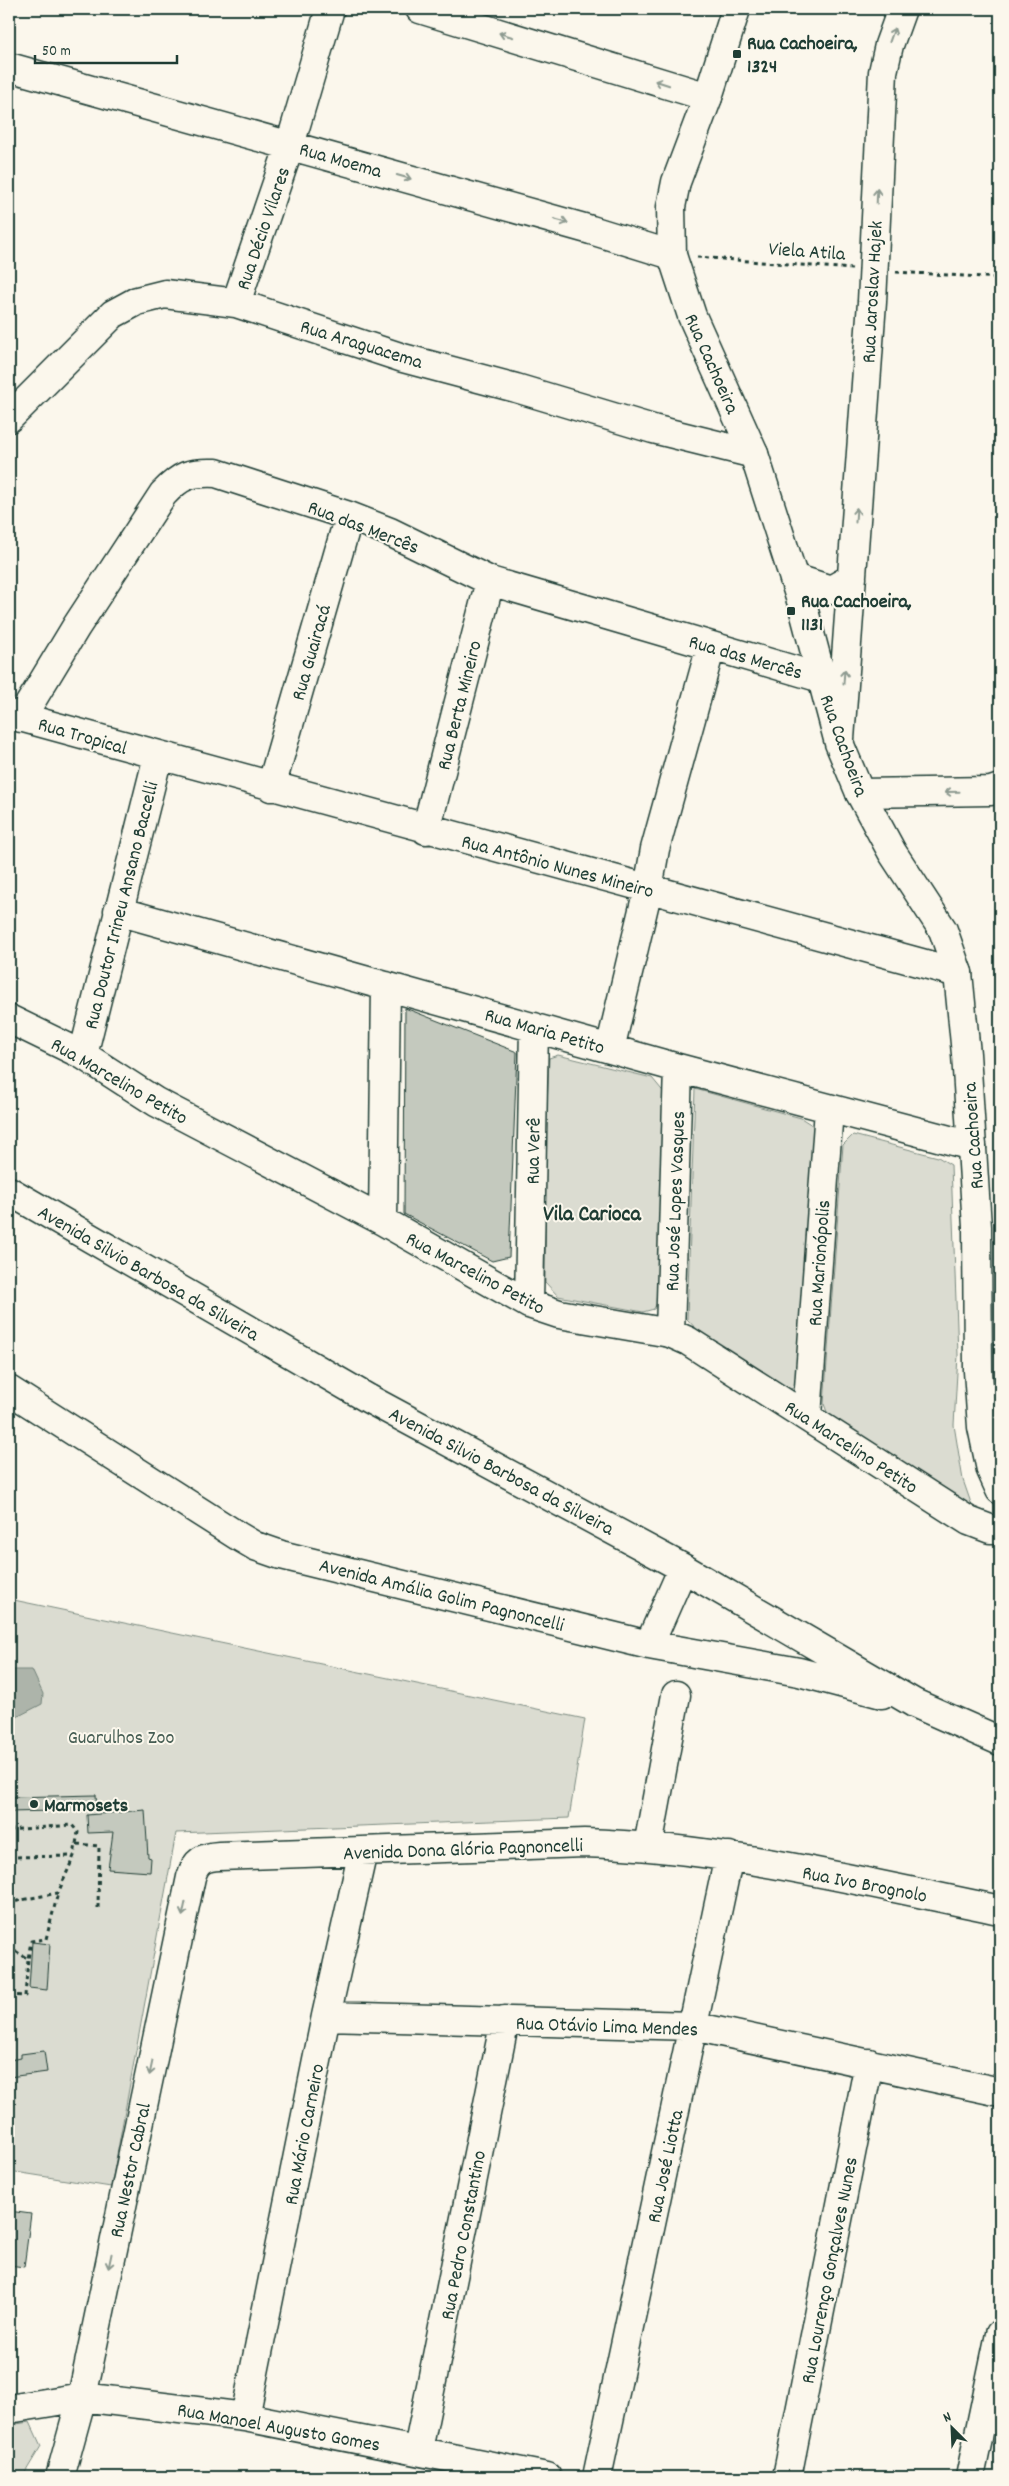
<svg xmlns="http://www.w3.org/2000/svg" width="1009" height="2486" viewBox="0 0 1009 2486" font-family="Dekko,sans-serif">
<rect width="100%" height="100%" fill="#fbf7ec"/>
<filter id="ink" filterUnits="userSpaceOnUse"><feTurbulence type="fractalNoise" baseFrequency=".02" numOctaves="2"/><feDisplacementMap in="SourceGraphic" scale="10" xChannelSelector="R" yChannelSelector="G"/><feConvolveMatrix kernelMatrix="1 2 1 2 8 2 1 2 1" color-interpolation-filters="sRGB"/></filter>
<g filter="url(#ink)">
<!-- green -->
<path fill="#dbdcd1" stroke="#7d8c82" d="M558 1055 652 1078 666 1095 659 1298 654 1309 643 1312 558 1296 545 1282 546 1133 549 1058Z
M695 1089 801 1118 815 1127 796 1387 787 1390 699 1332 687 1319Z
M853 1135 938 1157 951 1165 958 1355 954 1425 963 1480 972 1506 830 1420 824 1404 843 1145Z
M9 1599 585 1719 569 1818 176 1833 111 2187 9 2171Z
M30 2422 41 2446 23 2476 9 2475V2425Z"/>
<!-- water -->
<path fill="#adb4aa" stroke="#74847b" d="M9 1670H32L43 1694 42 1704 9 1721Z"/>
<!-- building -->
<path fill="#c4c9be" stroke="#1f3d34" d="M405 1008 517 1052 509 1257 492 1261 404 1214Z
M96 1795 97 1810 9 1812V1797Z
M145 1810 148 1857 151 1858 150 1872 108 1869 113 1832 88 1833 87 1815Z
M32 1942 50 1944 47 1990 29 1988Z
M44 2051 47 2072 9 2077V2060L21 2058V2054Z
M9 2211 31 2214 24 2267 9 2265Z"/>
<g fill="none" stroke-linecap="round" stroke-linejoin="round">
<defs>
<path id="minor" d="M420 9 708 97
M9 67 591 230 672 255
M236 303 290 145 330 9
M9 418 113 314 137 301 165 294 236 303 403 358 516 388 653 429 754 454
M794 578 831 590 852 578
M9 714 958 973
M21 718 76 627 163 494C181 475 189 472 216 473L349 516 390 532 490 581 821 678
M840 739 872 302 883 72 889 45 902 9
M271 787 349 516
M860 793 991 791 1000 788
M426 830 490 581
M118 911 678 1068 972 1146
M9 1019 83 1055 156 1102 383 1221 529 1304 559 1314 670 1333 688 1341 969 1521 990 1529H1000
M610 1049 648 889 655 849 711 646
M83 1055 158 756
M9 1191 369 1399 683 1568 914 1703 1000 1741
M383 1221 386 986
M529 1304 534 1027
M670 1333 678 1068
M9 1390 238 1536 255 1546 281 1555 649 1645 799 1672 882 1694
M807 1416 829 1109
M649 1645 683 1568
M648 1846 676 1695
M326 2016 693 2026 1000 2092
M9 2409 82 2397 245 2417 547 2477
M245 2417 326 2016 363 1851
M418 2450 505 2020
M60 2477 82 2397 191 1877C196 1861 203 1857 219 1856L584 1843C725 1847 862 1882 1000 1910
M597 2477 729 1856
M787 2477 869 2063
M970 2477 1000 2334"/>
<path id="major" d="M736 9 708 97 676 182 671 207 672 255 692 316 754 454 803 607 839 743 860 793 892 852 943 930 958 973 966 1054 977 1227 978 1371 982 1427 991 1470 1000 1490"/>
</defs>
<!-- minor casing -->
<use href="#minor" stroke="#1f3d34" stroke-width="31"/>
<!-- major casing -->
<use href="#major" stroke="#1f3d34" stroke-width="31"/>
<!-- path -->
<path stroke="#1f3d34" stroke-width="3" stroke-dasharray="4 4" stroke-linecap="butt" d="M697 257 852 269
M896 272 1000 278
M9 1830 72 1825 78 1832 74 1856 58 1893 21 1900 9 1904
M77 1844 99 1846 98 1908
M9 1857 74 1856
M9 1947 28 1959 31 1941 46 1939 58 1893
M9 1995 25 1996 28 1959"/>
<!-- minor -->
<use href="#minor" stroke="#fbf7ec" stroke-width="28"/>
<!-- major -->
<use href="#major" stroke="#fbf7ec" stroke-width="28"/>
</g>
<!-- one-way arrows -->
<defs><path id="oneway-shaft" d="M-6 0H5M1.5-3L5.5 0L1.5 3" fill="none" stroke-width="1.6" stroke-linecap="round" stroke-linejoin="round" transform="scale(1.25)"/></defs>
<g stroke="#8d9a90">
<use href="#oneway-shaft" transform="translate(506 35) rotate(-163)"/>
<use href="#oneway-shaft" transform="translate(892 35) rotate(-70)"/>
<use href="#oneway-shaft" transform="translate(662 83) rotate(-162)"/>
<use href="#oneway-shaft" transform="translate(404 177) rotate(16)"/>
<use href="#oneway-shaft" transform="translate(877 196) rotate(-88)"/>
<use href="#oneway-shaft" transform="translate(561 221) rotate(16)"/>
<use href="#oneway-shaft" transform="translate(856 515) rotate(-86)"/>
<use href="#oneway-shaft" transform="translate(844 677) rotate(-86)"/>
<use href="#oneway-shaft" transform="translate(952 792) rotate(179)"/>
<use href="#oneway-shaft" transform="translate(184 1909) rotate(102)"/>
<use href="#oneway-shaft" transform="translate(151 2068) rotate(102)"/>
<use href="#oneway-shaft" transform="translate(110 2261) rotate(102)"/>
</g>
</g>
<!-- markers -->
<g fill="#1f3d34" stroke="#fbf7ec" stroke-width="2">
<rect x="732" y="49" width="10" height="10" rx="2.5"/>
<rect x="786" y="606" width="10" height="10" rx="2.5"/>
<circle cx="34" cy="1804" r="5"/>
</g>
<g text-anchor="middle" stroke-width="4" stroke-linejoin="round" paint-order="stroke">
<!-- poi labels -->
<g font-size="20" font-weight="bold" fill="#1f3d34" stroke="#fbf7ec" text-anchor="start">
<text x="747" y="49">Rua Cachoeira,<tspan x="747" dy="23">1324</tspan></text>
<text x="801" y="607">Rua Cachoeira,<tspan x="801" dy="23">1131</tspan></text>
<text x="44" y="1811">Marmosets</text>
</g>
<!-- street labels -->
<g font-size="20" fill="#1f3d34" stroke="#fbf7ec">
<text transform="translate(341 159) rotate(16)" y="7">Rua Moema</text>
<text transform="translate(262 228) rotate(-71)" y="7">Rua Décio Vilares</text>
<text transform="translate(807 250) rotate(4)" y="7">Viela Atila</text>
<text transform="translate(871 292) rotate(-87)" y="7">Rua Jaroslav Hajek</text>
<text transform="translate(362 343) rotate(17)" y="7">Rua Araguacema</text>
<text transform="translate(713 363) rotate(66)" y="7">Rua Cachoeira</text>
<text transform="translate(364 526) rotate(21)" y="7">Rua das Mercês</text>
<text transform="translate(310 652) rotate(-74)" y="7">Rua Guairacá</text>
<text transform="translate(746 656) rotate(16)" y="7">Rua das Mercês</text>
<text transform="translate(458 705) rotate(-76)" y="7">Rua Berta Mineiro</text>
<text transform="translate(83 735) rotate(16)" y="7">Rua Tropical</text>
<text transform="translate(845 745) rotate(70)" y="7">Rua Cachoeira</text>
<text transform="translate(558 865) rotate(15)" y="7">Rua Antônio Nunes Mineiro</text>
<text transform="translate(120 905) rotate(-76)" y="7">Rua Doutor Irineu Ansano Baccelli</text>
<text transform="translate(545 1030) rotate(16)" y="7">Rua Maria Petito</text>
<text transform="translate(120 1080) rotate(30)" y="7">Rua Marcelino Petito</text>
<text transform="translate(972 1136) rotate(-94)" y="7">Rua Cachoeira</text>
<text transform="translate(532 1151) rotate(-89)" y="7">Rua Verê</text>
<text transform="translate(674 1201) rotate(-88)" y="7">Rua José Lopes Vasques</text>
<text transform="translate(818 1263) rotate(-86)" y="7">Rua Marionópolis</text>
<text transform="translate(149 1272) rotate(30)" y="7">Avenida Silvio Barbosa da Silveira</text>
<text transform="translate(476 1272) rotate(28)" y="7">Rua Marcelino Petito</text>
<text transform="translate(852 1446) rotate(33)" y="7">Rua Marcelino Petito</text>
<text transform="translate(502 1470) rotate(28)" y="7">Avenida Silvio Barbosa da Silveira</text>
<text transform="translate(442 1594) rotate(14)" y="7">Avenida Amália Golim Pagnoncelli</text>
<text transform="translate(463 1848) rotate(-2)" y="7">Avenida Dona Glória Pagnoncelli</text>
<text transform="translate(865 1883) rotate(11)" y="7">Rua Ivo Brognolo</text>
<text transform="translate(607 2025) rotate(2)" y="7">Rua Otávio Lima Mendes</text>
<text transform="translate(303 2134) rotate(-79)" y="7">Rua Mário Carneiro</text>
<text transform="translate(664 2166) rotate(-78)" y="7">Rua José Liotta</text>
<text transform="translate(129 2170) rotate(-78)" y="7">Rua Nestor Cabral</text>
<text transform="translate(462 2235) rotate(-79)" y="7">Rua Pedro Constantino</text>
<text transform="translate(828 2270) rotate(-79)" y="7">Rua Lourenço Gonçalves Nunes</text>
<text transform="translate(279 2426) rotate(10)" y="7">Rua Manoel Augusto Gomes</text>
</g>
<!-- park labels -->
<g font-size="20" fill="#455d53" stroke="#fbf7ec">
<text x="121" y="1743">Guarulhos Zoo</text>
</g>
<!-- quarter labels -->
<g font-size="22" font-weight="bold" fill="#1f3d34" stroke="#fbf7ec">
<text x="592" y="1220">Vila Carioca</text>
</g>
</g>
<!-- margin -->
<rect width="1009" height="2486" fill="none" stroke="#fbf7ec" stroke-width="30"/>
<rect x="15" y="15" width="979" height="2456" fill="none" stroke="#1f3d34" stroke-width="2" filter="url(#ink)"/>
<!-- north arrow -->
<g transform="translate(952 2428) rotate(336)" stroke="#fbf7ec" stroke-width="4" paint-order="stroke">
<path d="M0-4L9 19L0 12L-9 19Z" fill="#1f3d34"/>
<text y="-8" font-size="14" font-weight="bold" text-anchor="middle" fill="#1f3d34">N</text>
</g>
<!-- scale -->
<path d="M35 55v8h142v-8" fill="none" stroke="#1f3d34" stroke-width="2.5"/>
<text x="42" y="55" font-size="15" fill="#1f3d34" stroke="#fbf7ec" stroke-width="4" paint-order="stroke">50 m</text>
</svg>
